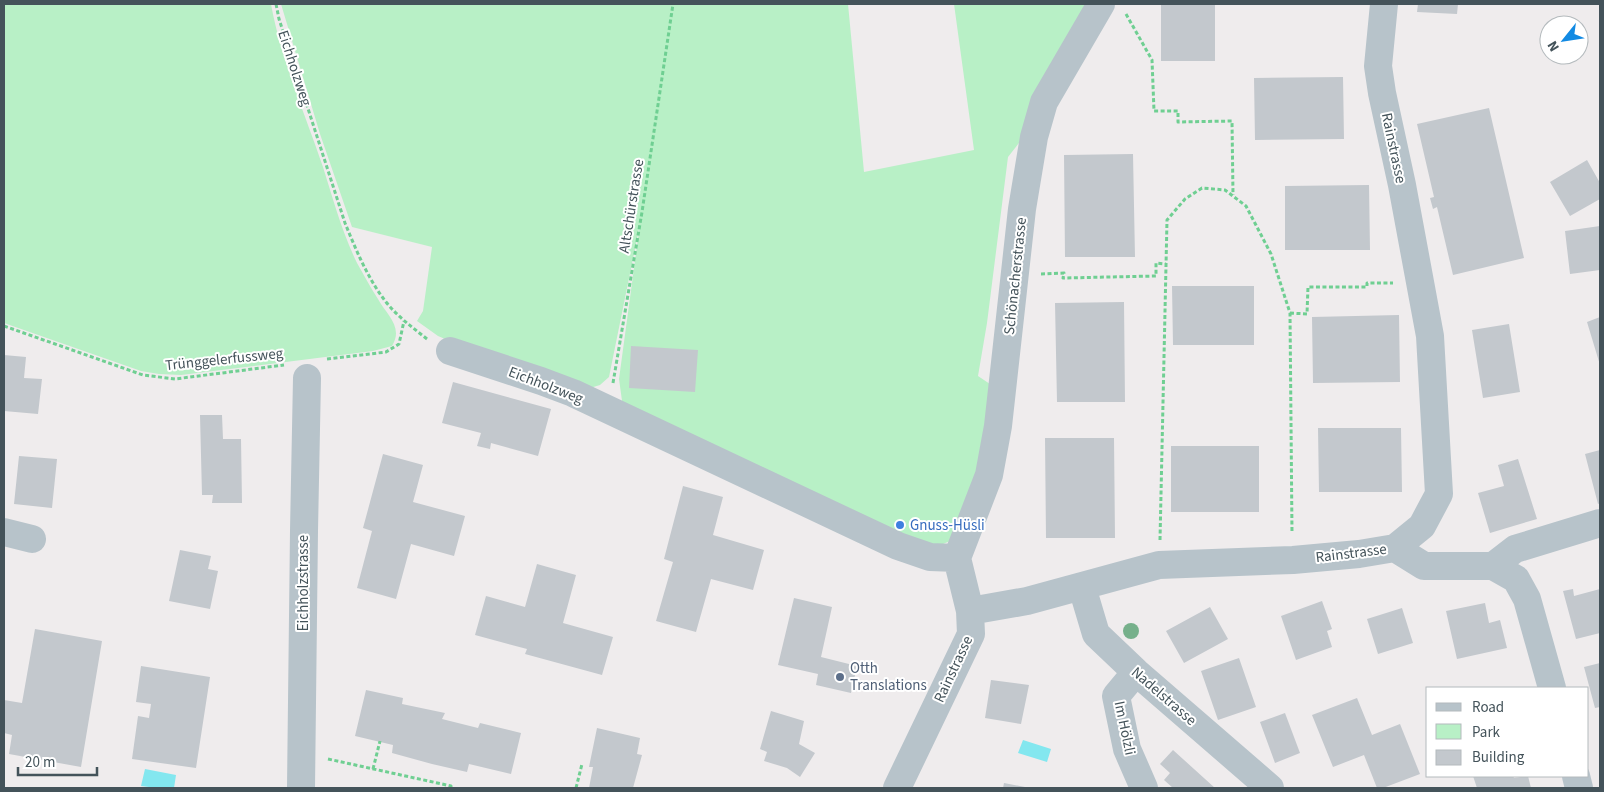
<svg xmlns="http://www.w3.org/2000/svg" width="1604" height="792" viewBox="0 0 1604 792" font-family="'Source Sans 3',sans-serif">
<rect width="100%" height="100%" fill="#efeced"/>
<!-- green -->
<path fill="#b8f0c6" d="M4 4H271C281 60 305 113 323 167 333 199 342 232 357 263 364 275 370 287 378 299 386 314 404 327 392 346L373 351 181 375 159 374 141 371 4 323Z
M281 4H848L864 172 974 150 954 4H1092L1022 139 1008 157 987 323 978 376 993 386 985 451 950 541 936 547 923 546 623 408 619 379 640 224 609 377 600 385 573 393 438 336 417 321 423 311 432 247 352 227 320 134Z"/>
<!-- water -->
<path fill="#83e7ef" d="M1023 740 1051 749 1047 762 1018 753Z
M145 769 176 775 174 788H157L141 786Z"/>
<!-- building -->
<path fill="#c3c8cd" d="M1161 4H1215V61H1161Z
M1418 4H1458L1457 14 1417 12Z
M1343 77 1344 139 1255 140 1254 78Z
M1489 108 1524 258 1453 275 1437 207 1433 209 1430 198 1434 197 1417 124Z
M1133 154 1135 257H1065L1064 155Z
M1587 160 1600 183V199L1570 216 1550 182Z
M1369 185 1370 250H1285V186Z
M1600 226V270L1570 274 1565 231Z
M1172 286H1254V345H1173Z
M1124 302 1125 402H1057L1055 303Z
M1399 315 1400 382 1313 383 1312 317Z
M1600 317V365L1587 322Z
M1509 324 1520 392 1483 398 1472 330Z
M631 346 698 350 695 392 629 388Z
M4 355 26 357 24 378 42 379 38 414 4 411Z
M453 382 551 409 538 456 491 443 490 449 477 446 481 433 442 423Z
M200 415H222L223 439H241L242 503H212L213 495H202Z
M1318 428H1401L1402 492H1319Z
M1045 438H1114L1115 538H1046Z
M1171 446H1259V512H1171Z
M1600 450V503L1598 504 1585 454Z
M383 454 423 465 413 502 465 516 454 556 411 544 396 599 357 588 372 531 363 528Z
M19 456 57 459 52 508 14 504Z
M1518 459 1537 519 1490 533 1478 493 1504 486 1498 465Z
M683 486 723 497 713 535 764 550 753 590 711 579 696 632 656 621 673 562 664 559Z
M180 550 211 556 208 569 218 571 210 609 169 601Z
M537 564 576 575 563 623 613 637 602 675 525 654 527 649 475 635 486 596 525 607Z
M1573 589 1574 596 1600 589V633L1576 639 1563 591Z
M794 598 832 607 821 657 857 666 851 693 816 685 818 674 778 665Z
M1322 601 1332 629 1327 631 1332 647 1296 660 1281 616Z
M1485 603 1489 623 1500 620 1507 648 1457 659 1446 611Z
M1210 607 1228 639 1184 663 1166 631Z
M1402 608 1413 643 1378 654 1367 619Z
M35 629 102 641 81 767 9 754 12 735 4 733V700L22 703Z
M1239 658 1256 707 1218 720 1201 671Z
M1600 663V707L1595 708 1584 667Z
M141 666 210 677 196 768 132 759 138 716 149 718 151 704 136 702Z
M991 680 1029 685 1021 724 985 718Z
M366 690 403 698 402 704 445 713 442 719 478 728 480 723 521 733 511 774 469 764 467 772 432 764 392 753 393 745 355 736Z
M1357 698 1372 735 1400 724 1420 774 1383 788H1377L1364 755 1333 767 1312 715Z
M771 711 804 721 799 744 815 753 800 777 787 768 764 761 767 752 760 749Z
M1285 713 1300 753 1275 763 1260 722Z
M597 728 640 738 637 754 642 755 633 788H589L593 767H589Z
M1173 750 1215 788H1173L1164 780 1170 773 1160 764Z
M1473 776H1513L1514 778 1528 776 1531 788H1477Z
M1004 783 1025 787V788H1003Z"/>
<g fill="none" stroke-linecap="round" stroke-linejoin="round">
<!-- path -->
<path stroke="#6fcf92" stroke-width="3" stroke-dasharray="4 2.5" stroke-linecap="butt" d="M276 4 279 19 345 223C356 250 368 279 386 302 398 317 412 327 427 339
M1126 14 1152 60 1154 111H1178V122L1232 121 1233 195
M1041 274 1064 273 1063 278 1156 276V263L1166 264
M1290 313 1307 314 1308 287H1367V283H1393
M4 326 143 375 175 379 284 365
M327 359 386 352 399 344 404 321
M613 383 642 212 673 4
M1160 540 1167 220 1185 199 1202 188 1225 190 1246 206 1271 254 1290 313 1292 533
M328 759 451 786V788
M373 769 380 741
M576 788 582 764"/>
<!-- minor -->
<path stroke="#b7c3ca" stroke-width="28" d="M450 351 541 381 573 393 898 546 930 557 957 558
M4 532 32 539
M1395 548 1424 566H1493L1516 579 1527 599 1552 688
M957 558 989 475 998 426 1022 209 1034 137 1044 102 1101 4
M1493 566 1515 549 1600 523
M1082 587 1096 634 1136 672 1270 788
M970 611 1027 601 1159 565 1293 560 1359 554 1395 548 1422 526 1439 494 1430 336 1402 185 1382 93 1378 66 1384 4
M1136 672 1116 696 1127 749 1144 788
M1576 776 1579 788
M301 788 304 531 307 378
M897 788 971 634 970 611 957 558"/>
</g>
<!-- trees -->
<circle fill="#76b08b" cx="1131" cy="631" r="8"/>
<!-- markers -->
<circle fill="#3f7fe0" stroke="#fff" stroke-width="2" cx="900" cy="525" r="5"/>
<circle fill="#5c6f8a" stroke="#fff" stroke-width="2" cx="840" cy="677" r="5"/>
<g text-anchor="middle" stroke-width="4" stroke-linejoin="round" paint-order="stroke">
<!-- street labels -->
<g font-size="15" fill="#44535a" stroke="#fff">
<text transform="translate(295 68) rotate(72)" y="5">Eichholzweg</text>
<text transform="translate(1394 148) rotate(78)" y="5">Rainstrasse</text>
<text transform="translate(631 206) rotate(-81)" y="5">Altschürstrasse</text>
<text transform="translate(1015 276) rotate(-84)" y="5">Schönacherstrasse</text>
<text transform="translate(224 359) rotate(-6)" y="5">Trünggelerfussweg</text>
<text transform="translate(546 385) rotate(21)" y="5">Eichholzweg</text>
<text transform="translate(1351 553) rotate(-7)" y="5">Rainstrasse</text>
<text transform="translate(303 583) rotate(-90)" y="5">Eichholzstrasse</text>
<text transform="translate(953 669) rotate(-65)" y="5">Rainstrasse</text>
<text transform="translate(1164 696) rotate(41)" y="5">Nadelstrasse</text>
<text transform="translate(1125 728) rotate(78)" y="5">Im Hölzli</text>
</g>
<!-- shop labels -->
<g font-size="15" fill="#366cbe" stroke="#fff" text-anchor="start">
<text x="910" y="530">Gnuss-Hüsli</text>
</g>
<!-- service labels -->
<g font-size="15" fill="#4e5e75" stroke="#fff" text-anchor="start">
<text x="850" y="673">Otth<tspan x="850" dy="17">Translations</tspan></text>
</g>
</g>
<!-- border -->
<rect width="1604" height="792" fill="none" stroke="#44535a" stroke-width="10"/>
<!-- legend -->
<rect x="1426" y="687" width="162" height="90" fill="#ffffff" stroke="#b4babd"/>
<rect x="1436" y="703" width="25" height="8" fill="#b7c3ca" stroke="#b4babd"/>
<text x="1472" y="712" font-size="15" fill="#44535a">Road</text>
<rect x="1436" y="724" width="25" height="15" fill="#b8f0c6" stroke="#b4babd"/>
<text x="1472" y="737" font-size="15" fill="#44535a">Park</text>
<rect x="1436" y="750" width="25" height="15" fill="#c3c8cd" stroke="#b4babd"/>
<text x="1472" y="762" font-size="15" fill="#44535a">Building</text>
<!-- north arrow -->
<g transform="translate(1564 40) rotate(240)"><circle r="24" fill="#ffffff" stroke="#b4babd"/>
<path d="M0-4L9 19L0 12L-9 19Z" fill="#128ae3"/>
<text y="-8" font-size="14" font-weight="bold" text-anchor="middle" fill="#44535a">N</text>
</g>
<!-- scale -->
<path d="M18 767v8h79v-8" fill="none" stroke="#44535a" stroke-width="2.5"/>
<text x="25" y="767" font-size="15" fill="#44535a" stroke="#ffffff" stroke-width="4" paint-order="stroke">20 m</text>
</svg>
